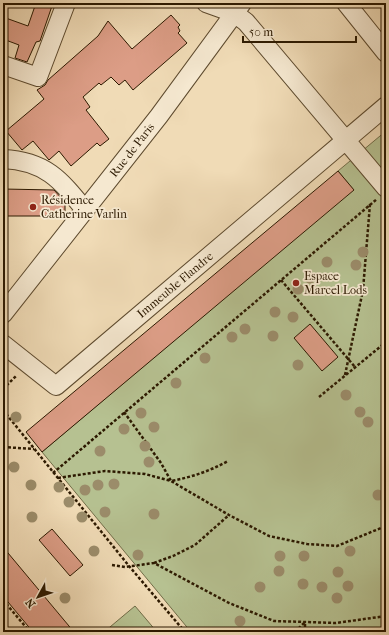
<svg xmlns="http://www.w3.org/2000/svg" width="389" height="635" viewBox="0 0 389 635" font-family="'IM FELL French Canon',serif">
<rect width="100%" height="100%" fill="#f0dbb6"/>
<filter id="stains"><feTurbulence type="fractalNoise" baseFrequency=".005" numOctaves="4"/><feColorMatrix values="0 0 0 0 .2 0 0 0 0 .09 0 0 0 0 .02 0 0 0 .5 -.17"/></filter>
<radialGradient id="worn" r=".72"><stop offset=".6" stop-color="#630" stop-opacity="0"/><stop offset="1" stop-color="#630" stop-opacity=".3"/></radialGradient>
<!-- green -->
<path fill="#b6c191" stroke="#716d48" d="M386 131V632H191L42 452 353 189 338 171Z
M135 606 157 632H104Z"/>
<!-- building -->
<path fill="#dc9d86" stroke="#2c1900" d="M36 3H53L40 41 36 42 27 62 15 58 19 45 3 39V17L28 26Z
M171 15 180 25 178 27 180 31 178 33 187 43 133 90 125 80 119 85 111 77 101 85 99 83 83 97 90 107 86 110 109 139 100 146 97 143 71 166 59 151 49 160 33 141 22 150 6 131 44 99 37 90 45 85 48 80 98 36 108 21 132 49Z
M338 171 354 190 42 452 26 432Z
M3 189 54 190 65 202V216H3Z
M310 324 338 357 322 371 294 338Z
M52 529 83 565 70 576 39 540Z
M3 547 74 632H33L3 596Z"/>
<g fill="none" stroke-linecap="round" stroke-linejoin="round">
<defs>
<path id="minor" d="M206 3 234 13 246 22 386 188
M346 3 386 53
M3 65 38 77 66 3
M3 159C45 161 60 179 85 210
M3 314 159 116 242 3
M3 344 56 386 386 106"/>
</defs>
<!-- minor casing -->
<use href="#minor" stroke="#5d4a2e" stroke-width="20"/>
<!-- path -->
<path stroke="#2c1900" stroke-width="2.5" stroke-dasharray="3 2" stroke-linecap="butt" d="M281 280 355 367
M345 375 363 290 370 204
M3 389 17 375
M319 397 386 342
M3 410 129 566 185 632
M124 412 161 463 171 481C192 477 210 471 228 461
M3 447 34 449
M53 473 377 199
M58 478 105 471 145 474 171 481 229 515 269 536 307 544 337 546 386 526
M154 563 173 556 195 545 229 515
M112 565 125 567 154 563 229 603 274 621 336 623 386 616
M3 600 30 632
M295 632 305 622
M305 632V623"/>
<!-- minor -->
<use href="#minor" stroke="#f5e8d0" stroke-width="18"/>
</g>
<!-- trees -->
<g fill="#9b8c6a">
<circle cx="363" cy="252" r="5.5"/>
<circle cx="327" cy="262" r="5.5"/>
<circle cx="356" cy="265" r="5.5"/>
<circle cx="310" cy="278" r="5.5"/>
<circle cx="298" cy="289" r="5.5"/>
<circle cx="275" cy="312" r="5.5"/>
<circle cx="293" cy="317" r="5.5"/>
<circle cx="245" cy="329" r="5.5"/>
<circle cx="273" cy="336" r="5.5"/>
<circle cx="232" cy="337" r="5.5"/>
<circle cx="205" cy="358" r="5.5"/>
<circle cx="298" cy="365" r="5.5"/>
<circle cx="176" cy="383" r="5.5"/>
<circle cx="346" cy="395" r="5.5"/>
<circle cx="360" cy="412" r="5.5"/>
<circle cx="141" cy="413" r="5.5"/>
<circle cx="16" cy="417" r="5.5"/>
<circle cx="368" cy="422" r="5.5"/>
<circle cx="154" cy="427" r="5.5"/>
<circle cx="124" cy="429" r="5.5"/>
<circle cx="145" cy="446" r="5.5"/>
<circle cx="100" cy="451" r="5.5"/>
<circle cx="149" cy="462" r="5.5"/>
<circle cx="14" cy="467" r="5.5"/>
<circle cx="114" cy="484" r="5.5"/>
<circle cx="31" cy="485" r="5.5"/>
<circle cx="98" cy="485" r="5.5"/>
<circle cx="59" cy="487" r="5.5"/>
<circle cx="85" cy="490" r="5.5"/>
<circle cx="378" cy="495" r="5.5"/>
<circle cx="69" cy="502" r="5.5"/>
<circle cx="105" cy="512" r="5.5"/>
<circle cx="154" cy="514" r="5.5"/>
<circle cx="32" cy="517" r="5.5"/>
<circle cx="82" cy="517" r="5.5"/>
<circle cx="94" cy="551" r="5.5"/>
<circle cx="350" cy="551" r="5.5"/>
<circle cx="138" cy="555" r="5.5"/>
<circle cx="280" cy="556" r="5.5"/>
<circle cx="304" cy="556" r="5.5"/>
<circle cx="279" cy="571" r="5.5"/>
<circle cx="338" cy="572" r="5.5"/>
<circle cx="303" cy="584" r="5.5"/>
<circle cx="348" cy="586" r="5.5"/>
<circle cx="260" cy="587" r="5.5"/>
<circle cx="322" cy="587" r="5.5"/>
<circle cx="65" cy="598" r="5.5"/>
<circle cx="337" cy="598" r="5.5"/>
<circle cx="240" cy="621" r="5.5"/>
</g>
<!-- markers -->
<g fill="#8f2418" stroke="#f5e8d0" stroke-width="1.5">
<circle cx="33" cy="207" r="4"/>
<circle cx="296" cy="283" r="4"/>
</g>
<g text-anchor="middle" stroke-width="3.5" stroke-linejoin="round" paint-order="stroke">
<!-- street labels -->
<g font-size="12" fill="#2c1900" stroke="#f5e8d0">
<text transform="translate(132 150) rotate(-52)" y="4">Rue de Paris</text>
<text transform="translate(175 285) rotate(-40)" y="4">Immeuble Flandre</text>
</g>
<!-- poi labels -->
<g font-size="12" fill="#2c1900" stroke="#f5e8d0" text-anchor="start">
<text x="41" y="204">Résidence<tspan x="41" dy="14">Catherine Varlin</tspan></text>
<text x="304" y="280">Espace<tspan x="304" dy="14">Marcel Lods</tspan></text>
</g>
</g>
<!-- margin -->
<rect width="389" height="635" fill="none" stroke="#f0dbb6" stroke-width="16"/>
<rect x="4" y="4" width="381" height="627" fill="none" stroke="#2c1900" stroke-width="2"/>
<rect x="8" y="8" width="373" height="619" fill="none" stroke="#2c1900"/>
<!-- north arrow -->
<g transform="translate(38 597) rotate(230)" stroke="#f5e8d0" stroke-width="3" paint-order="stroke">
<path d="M0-3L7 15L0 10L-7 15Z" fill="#2c1900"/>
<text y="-6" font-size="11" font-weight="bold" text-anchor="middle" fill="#2c1900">N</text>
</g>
<!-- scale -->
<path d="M243 36v6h113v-6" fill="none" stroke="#2c1900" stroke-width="2"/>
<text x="249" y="36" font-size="12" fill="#2c1900" stroke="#f5e8d0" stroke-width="3" paint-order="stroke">50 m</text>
<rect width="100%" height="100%" filter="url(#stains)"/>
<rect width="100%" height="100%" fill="url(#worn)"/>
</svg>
